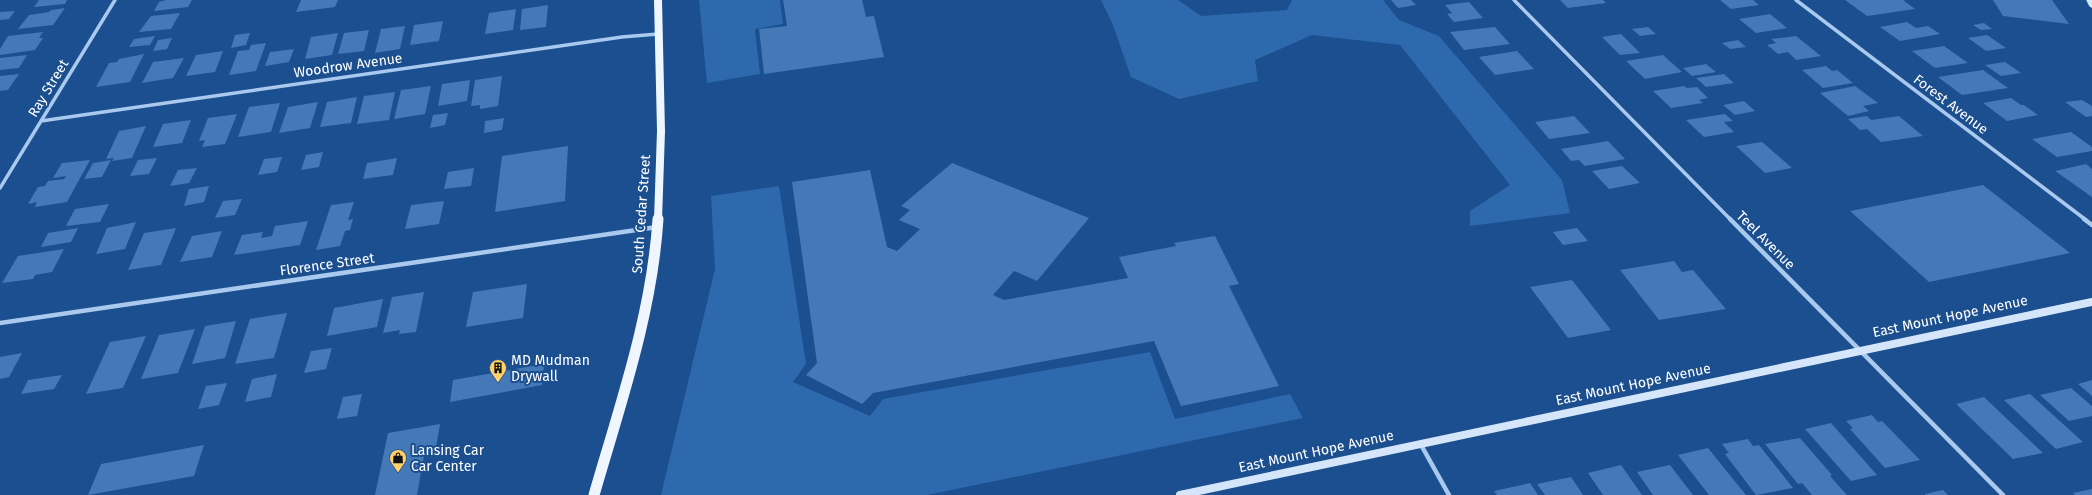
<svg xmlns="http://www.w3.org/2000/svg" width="2092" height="495" viewBox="0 0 2092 495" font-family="'Fira Sans',sans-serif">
<rect width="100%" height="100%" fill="#1b4f8f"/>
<!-- green -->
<path fill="#2e69ad" d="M699 0H780L783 24 755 29 760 74 707 83Z
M1101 0H1178L1201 16 1287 10 1292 0H1383L1399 20 1439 36 1562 180 1570 213 1470 226V211L1510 185 1400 45 1312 35 1255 60 1258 81 1179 99 1131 77 1113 25Z
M779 186 806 364 793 382 870 416 883 399 1150 352 1175 419 1290 394 1303 418 927 495H661L715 269 711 196Z"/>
<!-- building -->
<path fill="#4478b7" d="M39 0H67L65 4 34 7Z
M166 0H192L188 7 154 11 159 2Z
M301 0H338L335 7 296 12Z
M783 0H862L866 17 874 16 884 57 764 74 759 29 787 26Z
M1391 0H1411L1416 5 1398 8Z
M1560 0H1603L1606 3 1568 8Z
M1720 0H1753L1759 5 1731 9Z
M1845 0H1903L1915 9 1867 16Z
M1993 0H2052L2069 24 2003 16Z
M1469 2 1483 18 1454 22 1447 14 1452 13 1445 5Z
M548 5 546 27 520 30 522 9Z
M65 8 53 25 18 29 29 15 49 12 51 10Z
M516 9 513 30 485 34 489 13Z
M15 11 9 19 0 20V12Z
M180 13 171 29 139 32 151 16Z
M1770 14 1787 28 1756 33 1739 19Z
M443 21 439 41 410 45 414 25Z
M1907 22 1916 28 1928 26 1940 34 1900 41 1880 27Z
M1984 23 1992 29 1981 30 1973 25Z
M405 26 400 49 375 53 381 29Z
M1495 27 1510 44 1464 50 1450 32Z
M1648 27 1656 34 1640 36 1632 29Z
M369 30 364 51 338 54 344 33Z
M43 32 39 38H43L35 50 0 55V49L8 36Z
M250 33 246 45 231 48 235 35Z
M338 33 332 55 305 59 311 37Z
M1621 34 1640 53 1620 55 1602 37Z
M1987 35 2006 48 1986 51 1968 38Z
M155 36 150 45 129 47 134 39Z
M1796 36 1821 56 1796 60 1788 52 1778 54 1767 45 1776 43 1771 39Z
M172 38 167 49 153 51 158 40Z
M1738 40 1746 47 1730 49 1722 43Z
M266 43 256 71 229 75 238 51 249 50 251 45Z
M1944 46 1968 63 1935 68 1912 51Z
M294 49 289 62 265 66 270 52Z
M223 51 215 72 186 76 196 55Z
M1517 51 1534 69 1495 75 1479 57Z
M144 54 130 82 96 87 109 63 117 62 119 59Z
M27 55 19 68 0 70V58Z
M1663 55 1682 72 1645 79 1626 61Z
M184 58 173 78 142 83 153 62Z
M2005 62 2021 73 2001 76 1985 65Z
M1706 64 1716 72 1692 76 1683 68Z
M1826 66 1832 71 1837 70 1853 83 1823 88 1802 70Z
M1983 70 2008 88 1962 95 1938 77Z
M19 74 8 90 0 91V76Z
M1724 74 1734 83 1706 87 1696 78Z
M502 76 498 106 480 109V105L471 106 475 80Z
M470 80 467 101 438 106 442 84Z
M431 86 425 114 394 119 401 90Z
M1684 86 1687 88 1697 87 1708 98 1699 100 1703 103 1671 108 1653 91Z
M1855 86 1878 103 1863 106 1869 111 1848 116 1820 93Z
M395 92 389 120 357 124 364 96Z
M357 97 351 123 320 127 327 102Z
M2011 98 2021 105H2024L2038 115 2007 121 1983 103Z
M2082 100 2092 106V116L2086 117 2065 102Z
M1744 101 1755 111 1735 115 1723 105Z
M318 102 310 128 279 133 288 107Z
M280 103 271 132 238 137 249 107Z
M448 113 445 125 430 128 433 115Z
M237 114 225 144 202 147 205 140 199 141 208 118Z
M1725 114 1733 121 1724 122 1734 132 1704 137 1686 120Z
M1574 116 1590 133 1549 139 1535 122Z
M1867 116 1871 120 1899 116 1923 136 1881 142 1867 129 1860 130 1848 119Z
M504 118 502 130 484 133 485 121Z
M191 120 182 143 153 147 163 124Z
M146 126 132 158 112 161 114 158 106 159 119 131Z
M2071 132 2092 147V151L2057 157 2032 139Z
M1608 141 1625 159 1585 166 1579 160 1571 161 1561 149Z
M1762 142 1792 168 1765 173 1736 146Z
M568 146 565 201 495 212 502 156Z
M323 152 319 167 301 170 306 155Z
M282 157 277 172 258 175 264 159Z
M157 158 149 174 130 176 138 160Z
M397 158 393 175 363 179 367 163Z
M90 160 67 202 35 207 37 202 28 204 38 187 45 186 48 181 64 179 66 176 53 178 62 163Z
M111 160 102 177 84 179 93 163Z
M952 163 1089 218 1037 281 1014 271 993 295 1004 300 1128 278 1119 257 1176 246 1174 243 1215 236 1239 284 1229 286 1279 386 1181 406 1154 341 873 393 862 404 806 375 817 363 792 182 870 170 887 247 897 251 920 229 899 220 910 210 901 206Z
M2086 164 2092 169V197L2055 171Z
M1622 166 1640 183 1609 189 1592 171Z
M197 168 189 183 170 186 178 170Z
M474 168 471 186 444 189 448 172Z
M1983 185 2070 253 1929 282 1850 211Z
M209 186 204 202 184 206 189 189Z
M242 199 235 215 215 218 223 201Z
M444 201 439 224 405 229 411 205Z
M354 202 348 220 353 219 350 230 345 231 340 246 316 250 331 205Z
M109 204 100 222 66 226 75 209Z
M308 221 300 245 234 255 242 235 263 232 261 238 272 236 275 226Z
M136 222 125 249 96 254 107 228Z
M78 228 71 242 41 247 48 233Z
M176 228 161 265 128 270 144 233Z
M1577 228 1588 241 1563 245 1553 232Z
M222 231 212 257 180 262 192 236Z
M64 249 52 272 35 275 33 279 2 283 18 256Z
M1674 261 1682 272 1693 270 1726 309 1659 320 1620 270Z
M1572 280 1611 330 1568 338 1530 287Z
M527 284 523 318 466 327 473 292Z
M424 292 416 332 399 334 400 330 383 333 392 297Z
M383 299 377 327 327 336 334 308Z
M287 313 274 358 235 364 250 319Z
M236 321 225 358 192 364 205 326Z
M195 329 178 373 141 379 159 335Z
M146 336 123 388 86 394 110 342Z
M332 348 326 369 304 373 311 351Z
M22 353 9 377 0 379V357Z
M544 364 542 385 450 402 453 380Z
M277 374 271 397 245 402 252 379Z
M62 375 54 389 21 394 28 380Z
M2092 380V396L2078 384Z
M227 383 219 405 198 409 206 386Z
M2071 388 2092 406V416L2069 421 2040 395Z
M362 394 357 416 337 419 343 397Z
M2030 394 2083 442 2056 449 2004 400Z
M1984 397 2043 453 2013 459 1956 404Z
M1872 415 1878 422 1882 421 1920 460 1885 468 1850 429 1853 428 1846 421Z
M1831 423 1877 475 1851 481 1805 429Z
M440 424 436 448 425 450 417 495H375L388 433Z
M1800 438 1832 475 1830 476 1847 495H1812L1802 483 1798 484 1765 444Z
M1748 439 1753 446 1759 445 1793 488 1756 495 1725 454 1729 453 1722 444Z
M204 445 194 476 88 495 101 464Z
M1708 448 1746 495H1709L1678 455Z
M1621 465 1642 495H1603L1588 473Z
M1670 465 1693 495H1653L1637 472Z
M1571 477 1583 495H1545L1537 484Z
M1530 483 1538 495H1497L1494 491Z
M2092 489V495H2075L2073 493Z
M1943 490 1948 495H1925V494Z"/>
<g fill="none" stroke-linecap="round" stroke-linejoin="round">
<!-- street-far1 -->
<path stroke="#a9c9ee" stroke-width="3.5" d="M1514 0 1731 220
M1796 0 2086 220
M41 121 622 37 658 34
M0 188 115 0"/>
<!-- street -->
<path stroke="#a9c9ee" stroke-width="4.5" d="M1730 219 2003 495
M2084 219 2092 225
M0 323 657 227
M1420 443 1449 495"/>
<!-- secondary-far1 -->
<path stroke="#d6e6fa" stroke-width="7" d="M2090 0 2092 4"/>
<!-- secondary -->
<path stroke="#d6e6fa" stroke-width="8" d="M1180 495 2092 302"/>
<!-- primary-far1 -->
<path stroke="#f0f6ff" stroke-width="8" d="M658 0 661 131 658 220"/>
<!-- primary -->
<path stroke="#f0f6ff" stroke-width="11" d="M594 495C620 405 652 314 658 219"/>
</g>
<!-- icons -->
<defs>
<symbol id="building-pin" viewBox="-11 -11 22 30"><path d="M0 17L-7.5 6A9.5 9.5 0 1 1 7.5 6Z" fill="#ffd166" stroke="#1b4f8f"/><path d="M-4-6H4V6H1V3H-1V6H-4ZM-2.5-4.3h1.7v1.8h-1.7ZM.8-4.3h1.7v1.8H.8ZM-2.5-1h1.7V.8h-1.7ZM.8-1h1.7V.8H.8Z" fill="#111"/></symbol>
<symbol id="shop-pin" viewBox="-11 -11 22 30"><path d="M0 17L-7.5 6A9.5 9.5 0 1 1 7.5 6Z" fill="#ffd166" stroke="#1b4f8f"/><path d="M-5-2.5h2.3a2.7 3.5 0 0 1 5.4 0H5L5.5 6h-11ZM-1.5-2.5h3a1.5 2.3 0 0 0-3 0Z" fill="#111"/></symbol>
</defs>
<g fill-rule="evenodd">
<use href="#building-pin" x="488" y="358" width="20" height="27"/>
<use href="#shop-pin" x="388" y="448" width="20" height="27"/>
</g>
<g text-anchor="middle" stroke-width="4" stroke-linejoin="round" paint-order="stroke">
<!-- street labels -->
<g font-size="14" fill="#fff" stroke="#1b4f8f">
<text transform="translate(348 65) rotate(-8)" y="5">Woodrow Avenue</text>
<text transform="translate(48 88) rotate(-59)" y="5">Ray Street</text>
<text transform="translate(1951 104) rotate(37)" y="5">Forest Avenue</text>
<text transform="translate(641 214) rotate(-86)" y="5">South Cedar Street</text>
<text transform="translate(1766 240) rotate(45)" y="5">Teel Avenue</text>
<text transform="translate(327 264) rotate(-8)" y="5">Florence Street</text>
<text transform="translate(1950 316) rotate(-12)" y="5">East Mount Hope Avenue</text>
<text transform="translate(1633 384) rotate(-12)" y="5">East Mount Hope Avenue</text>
<text transform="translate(1316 451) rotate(-12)" y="5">East Mount Hope Avenue</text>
</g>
<!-- poi labels -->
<g font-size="14" fill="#fff" stroke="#1b4f8f" text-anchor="start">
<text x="511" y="365">MD Mudman<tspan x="511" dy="16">Drywall</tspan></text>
<text x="411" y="455">Lansing Car<tspan x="411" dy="16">Car Center</tspan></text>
</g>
</g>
</svg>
